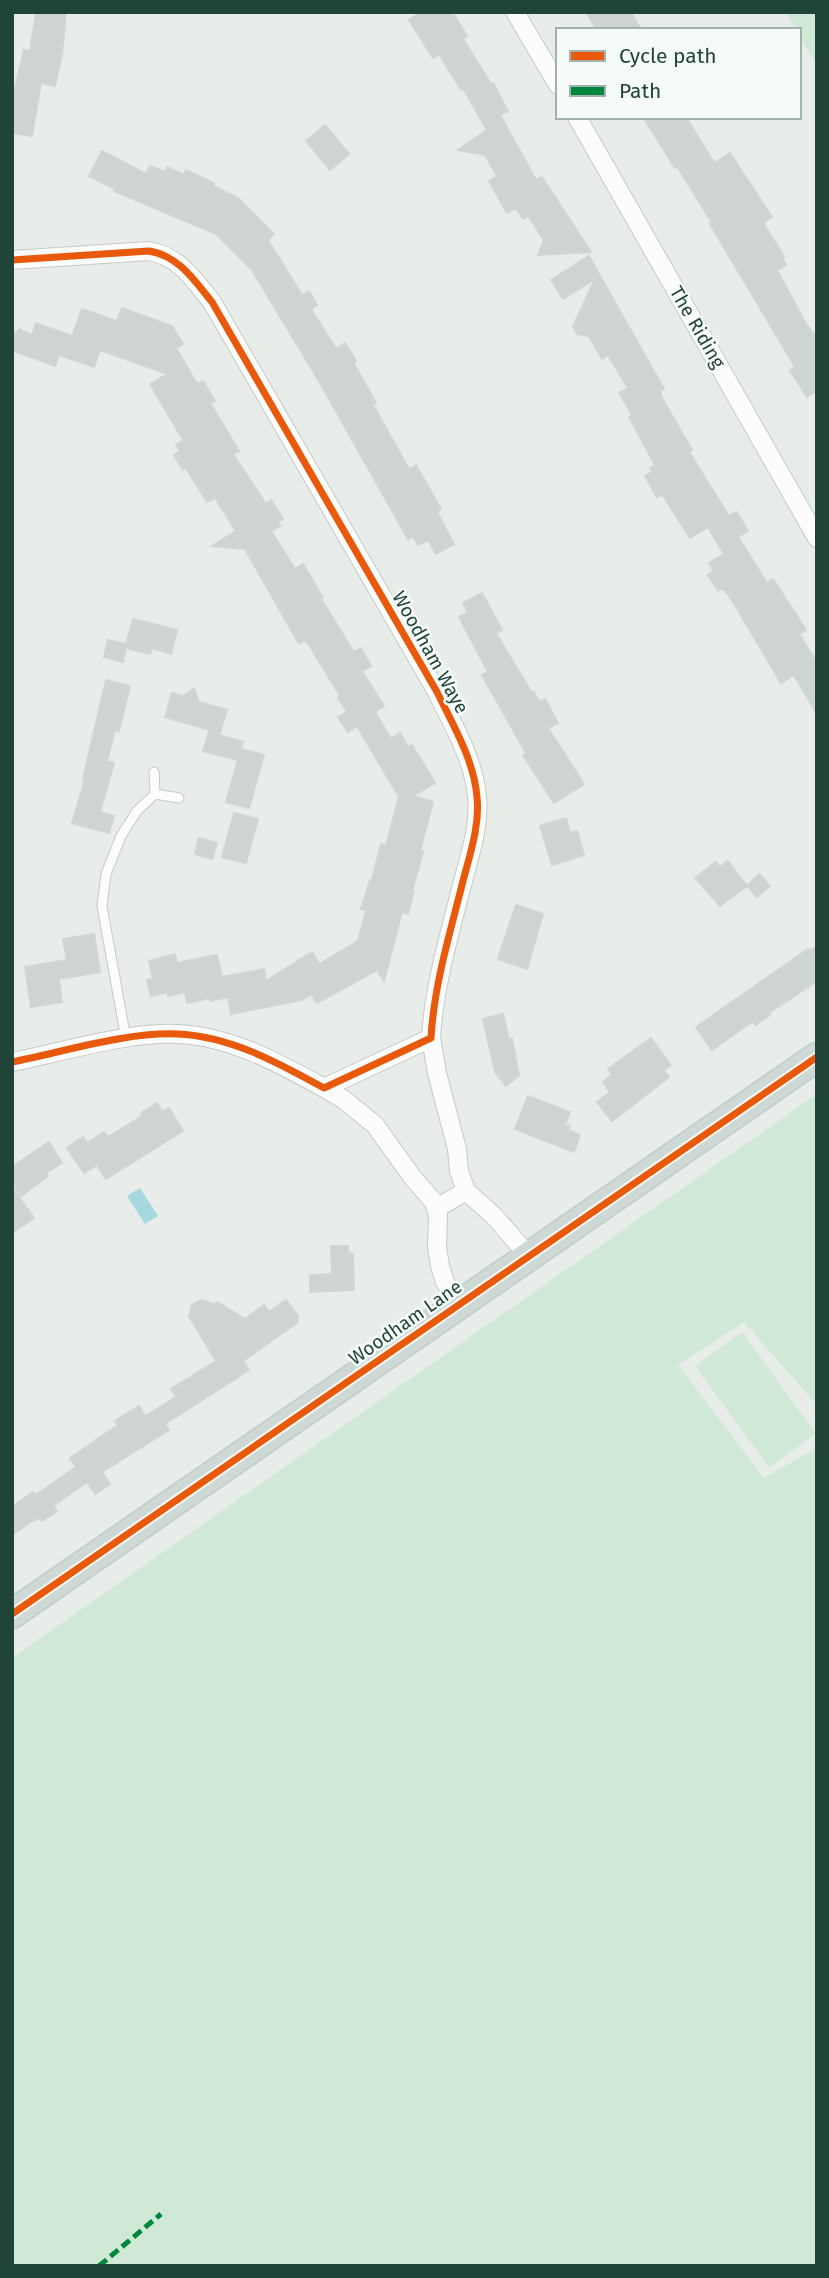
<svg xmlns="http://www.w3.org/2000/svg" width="829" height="2278" viewBox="0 0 829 2278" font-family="'Fira Sans',sans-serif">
<rect width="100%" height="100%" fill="#e8edea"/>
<!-- green -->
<path fill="#d0e8d6" d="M786 12H817V66L799 35V30H796Z
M817 1094V1405L744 1322 678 1365 764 1478 817 1448V2266H12V1658Z
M742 1332 816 1434 769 1467 695 1366Z"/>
<!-- water -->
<path fill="#a5d9df" d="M140 1188 158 1216 145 1224 127 1196Z"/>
<!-- building -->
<path fill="#ced4d2" stroke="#d0d6d3" stroke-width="2" d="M36 12H66L62 54 55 86 41 83 32 136 12 133V101L24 50 30 51Z
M421 12H452L467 36 463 39 491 84 493 83 508 111 500 115 536 180 542 177 591 252 538 255 544 240 528 216 523 219 516 208 507 213 489 181 497 176 485 155 458 150 487 130 463 88 461 90 439 54 433 58 409 20Z
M586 12H631L641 30H597Z
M643 117H686L714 163 730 153 772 217 763 223 784 256 782 257 786 265 777 270 806 324 817 337V390L807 397 790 370 795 367 710 224 712 223 677 166 675 168Z
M325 125 349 154 330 170 306 141Z
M102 151 146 174 150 166 165 172 167 167 184 175 186 170 214 183 213 186 238 198 274 234 268 240 302 295 309 291 317 305 311 309 336 349 345 343 356 361 353 362 376 403 373 405 409 469 416 465 441 509 437 512 454 544 436 554 428 540 418 545 413 536 408 539 320 383 252 270 216 234 114 191 115 189 89 176Z
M589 256 664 389 660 391 663 400 692 450 689 452 729 516 737 512 748 531 738 537 767 583 773 579 806 630 799 634 817 663V714L794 675 781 683 733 602 723 588 718 591 708 575 714 571 709 563 724 554 708 527 690 538 662 494 657 497 645 476 652 472 650 468 655 465 629 417 632 415 619 393 628 388 608 355 602 359 589 336 577 334 573 327 595 279 563 299 551 280Z
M122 308 172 326 183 344 176 348 197 384 203 381 215 401 210 403 239 451 233 454 260 495 266 504 271 500 283 519 278 522 280 526 271 531 295 569 303 564 323 598 321 599 354 652 361 648 371 666 362 671 384 706 375 712 391 739 400 733 408 747 412 745 435 783 413 796 433 802 420 851 423 852 412 891 414 892 408 914 402 912 384 981 377 970 317 1003 311 994 302 1000 231 1014 228 997 211 1001 210 998 187 1003 185 992 168 996 167 992 151 996 147 980 153 979 149 961 175 954 177 963 217 955 222 977 264 969 266 981 312 952 319 964 358 941 366 910 361 909 370 880H372L381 844 386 845 399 797 357 726 348 732 338 717 347 712 338 698 340 696 306 640 299 644 245 549 212 546 236 531 215 498 207 502 186 468 183 470 174 455 180 451 176 445 183 440 150 384 167 374 100 350 94 367 59 355 55 366 12 350V331L17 333 19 329 32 335 36 323 72 336 82 309 117 321Z
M482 593 502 630 496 633 532 693 534 692 539 702 545 699 558 723 548 728 584 784 554 803 523 755 526 753 482 675 488 672 459 617 468 612 463 603Z
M133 619 177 630 171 654 152 648 150 654 126 648 123 662 104 657 108 640 126 644Z
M106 680 130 686 119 731 115 730 107 761 114 763 100 812 114 816 109 833 72 823 85 779H83Z
M194 688 199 702 227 710 220 733 165 717 172 693 183 696Z
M209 732 243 742 237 760 203 751Z
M241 749 264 755 249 808 226 802Z
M234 813 258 819 246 863 222 857Z
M566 818 570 833 577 831 584 855 552 865 540 826Z
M199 838 217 843 212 859 195 854Z
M728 861 747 886 720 906 695 878 716 862 720 867Z
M759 874 770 886 757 897 747 886Z
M516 905 543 914 527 969 498 959Z
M94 934 100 972 59 979 62 1002 31 1007 25 967 67 960 63 939Z
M817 946V981L769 1013 770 1015 756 1025 753 1021 712 1050 696 1027 808 949 810 951Z
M503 1014 509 1040 512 1039 519 1075 506 1086 495 1072 483 1019Z
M651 1038 671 1065 664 1070 669 1077 612 1121 597 1102 610 1092 603 1082 612 1075 608 1069Z
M528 1096 570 1112 565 1125 570 1126 568 1130 580 1135 574 1152 515 1129Z
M157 1103 162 1112 169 1108 183 1131 106 1179 97 1165 84 1173 67 1148 83 1137 87 1143 104 1132 108 1137 142 1116 141 1113Z
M49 1142 62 1163 46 1173 48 1176 21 1196 12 1182V1167Z
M12 1187 34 1218 12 1233Z
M331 1246H348V1253L353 1254 354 1290 310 1292V1275L332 1274Z
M201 1300 216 1305 217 1302 245 1319 264 1305 269 1312 286 1300 298 1316V1322L243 1361 249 1370 165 1424 169 1430 102 1472 110 1484 95 1494 87 1482 53 1506 57 1511 42 1521 40 1518 32 1521 12 1535V1507L33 1492 36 1495 76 1467 70 1458 118 1425 115 1421 139 1406 145 1416 176 1397 171 1389 216 1361 189 1316 192 1305Z"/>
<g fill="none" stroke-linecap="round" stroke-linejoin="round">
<defs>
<path id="service" d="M154 772 155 794
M155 794 179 798
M126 1039 102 906 106 874 121 836 137 811 155 794"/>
<path id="minor" d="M515 12 558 85
M577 117 817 538
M12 260 149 251C179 256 194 280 212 302L437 692C453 725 474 760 477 797 480 825 470 854 463 881 450 933 434 985 431 1038L324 1088C279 1063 230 1036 177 1034 126 1032 63 1052 12 1062
M431 1038 437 1073 457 1149 459 1171 466 1191 494 1216 528 1255
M324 1088 343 1099 375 1125 413 1178 434 1202 438 1215 437 1247 440 1266 445 1282 459 1304
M437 1208 466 1191"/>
<path id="primary" d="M12 1614 817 1057"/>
</defs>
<!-- service casing -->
<use href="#service" stroke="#c4cac7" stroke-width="11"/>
<!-- minor casing -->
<use href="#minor" stroke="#c4cac7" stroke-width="20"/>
<!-- primary casing -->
<use href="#primary" stroke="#c2ccc9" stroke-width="31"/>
<!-- service -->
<use href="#service" stroke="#fcfcfc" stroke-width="9"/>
<!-- minor -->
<use href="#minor" stroke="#fcfcfc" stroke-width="18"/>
<!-- primary -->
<use href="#primary" stroke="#ced8d5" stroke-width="28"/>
<!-- quiet -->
<path stroke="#00873e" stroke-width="5" stroke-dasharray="10 5" stroke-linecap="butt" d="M99 2266 161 2214"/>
<defs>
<path id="cycleway" d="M12 260 149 251C179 256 194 280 212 302L437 692C453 725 474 760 477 797 480 825 470 854 463 881 450 933 434 985 431 1038L324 1088C279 1063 230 1036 177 1034 126 1032 63 1052 12 1062
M12 1614 817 1057"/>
</defs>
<!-- cycleway casing -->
<use href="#cycleway" stroke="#f6fbf9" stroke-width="11"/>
<!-- cycleway -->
<use href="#cycleway" stroke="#e8590c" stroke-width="7"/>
</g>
<g text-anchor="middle" stroke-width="5" stroke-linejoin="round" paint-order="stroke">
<!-- street labels -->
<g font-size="19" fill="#214439" stroke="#f6fbf9">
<text transform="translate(698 327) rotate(60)" y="7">The Riding</text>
<text transform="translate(431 652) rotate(61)" y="7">Woodham Waye</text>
<text transform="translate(405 1322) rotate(-35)" y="7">Woodham Lane</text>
</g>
</g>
<!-- border -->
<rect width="829" height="2278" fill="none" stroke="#214439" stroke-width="28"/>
<!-- legend -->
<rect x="556" y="28" width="245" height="91" fill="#f6fbf9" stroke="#a1b2ac" stroke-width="2"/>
<rect x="570" y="51" width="35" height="10" fill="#e8590c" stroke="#a1b2ac" stroke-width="2"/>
<text x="619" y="63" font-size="21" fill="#214439">Cycle path</text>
<rect x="570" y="86" width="35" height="10" fill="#00873e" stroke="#a1b2ac" stroke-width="2"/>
<text x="619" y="98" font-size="21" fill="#214439">Path</text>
</svg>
